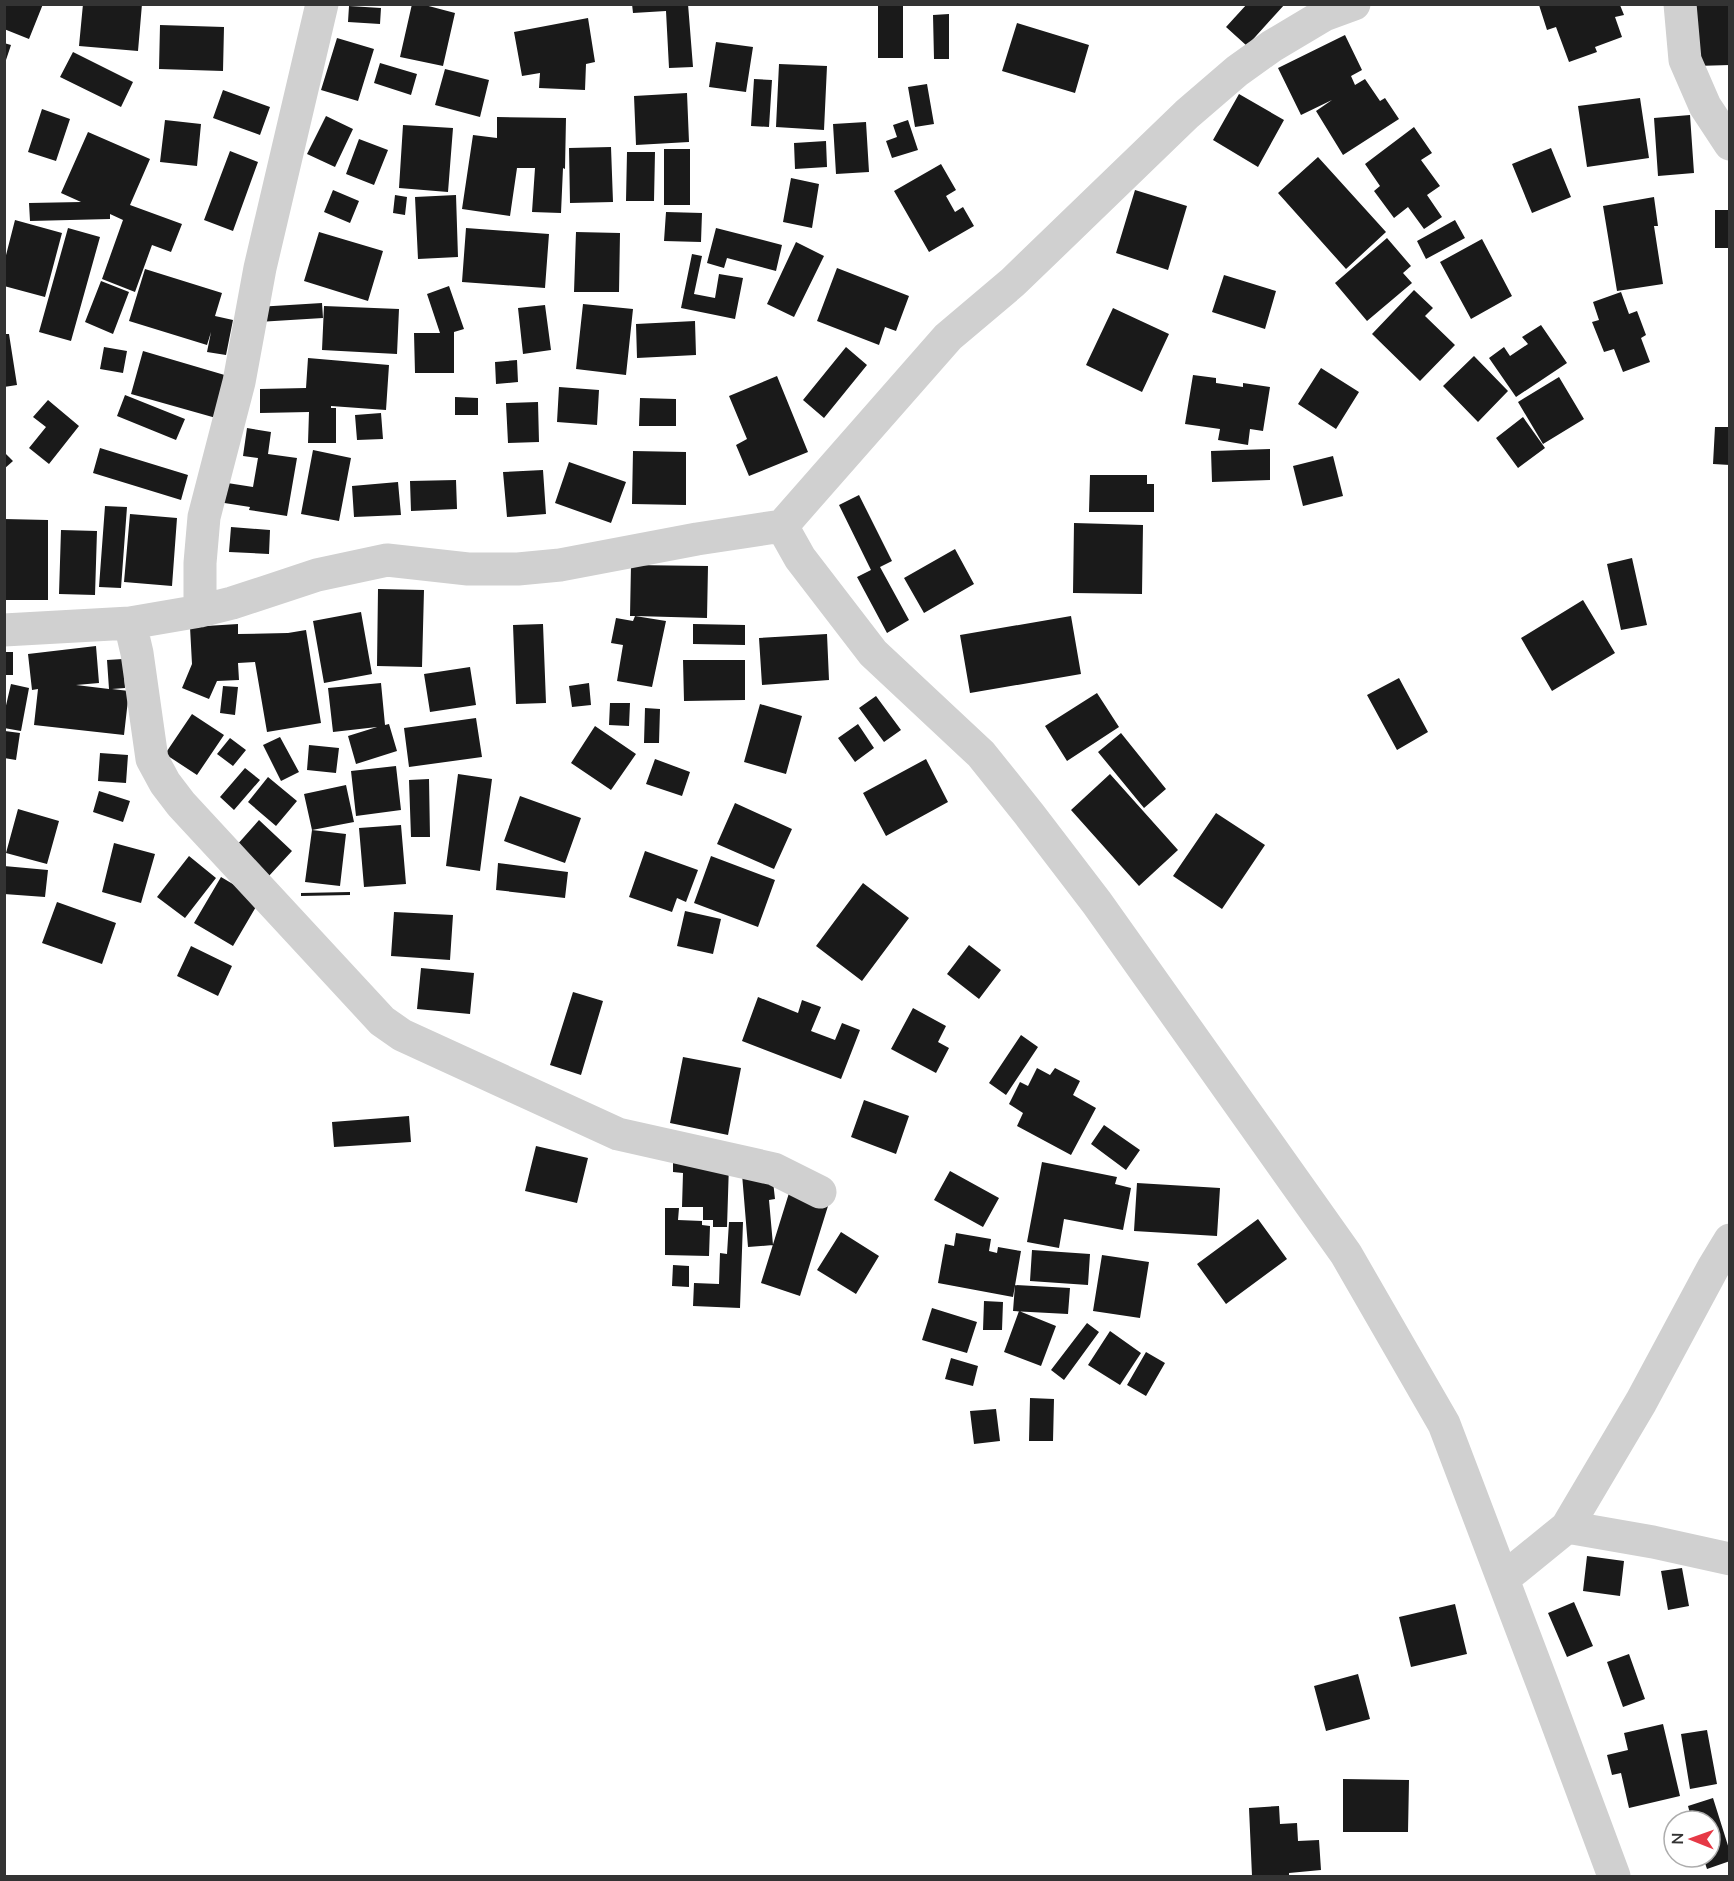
<svg xmlns="http://www.w3.org/2000/svg" width="1734" height="1881" viewBox="0 0 1734 1881" font-family="'Nunito Sans',sans-serif">
<rect width="100%" height="100%" fill="#fff"/>
<!-- building -->
<path fill="#1a1a1a" d="M4 4H43L29 39 4 29Z
M83 4H142L138 51 79 46Z
M412 4H421L455 13 443 66 400 57Z
M632 4H688L693 67 669 68 666 11 633 13Z
M1247 4H1285L1247 46 1226 27Z
M1695 4H1730V65L1696 66Z
M878 5H903V58H878Z
M1539 5H1620L1624 15 1615 17 1622 37 1595 47 1597 52 1569 62 1556 27 1547 30Z
M349 6 381 8 380 24 348 22Z
M949 14V59H934L933 15Z
M588 18 595 62 586 64 585 90 539 88 540 73 522 76 514 32Z
M1017 23 1089 45 1075 93 1002 71Z
M160 25 224 27 223 71 159 69Z
M1345 35 1362 70 1351 76 1355 85 1365 79 1380 101 1385 98 1399 119 1343 155 1316 111 1332 100 1301 115 1278 68Z
M337 38 374 49 358 101 321 90Z
M716 42 753 47 746 92 709 87Z
M4 43 11 45 5 63H4Z
M73 52 133 82 121 107 60 77Z
M380 63 417 74 411 95 374 83Z
M779 64 827 66 824 130 776 127Z
M445 69 489 80 480 117 435 105Z
M754 79 772 80 769 127 751 126Z
M927 84 934 124 915 127 908 87Z
M223 90 270 107 260 135 213 118Z
M687 93 689 142 636 145 634 96Z
M1239 94 1284 120 1258 167 1213 140Z
M1640 98 1649 158 1587 167 1578 106Z
M42 109 70 119 56 161 28 152Z
M1690 115 1694 173 1658 176 1654 118Z
M326 116 353 129 335 167 307 154Z
M497 117 566 118 565 169 563 168 561 213 532 212 535 168H517L510 216 462 209 473 135 497 138Z
M165 120 201 124 197 166 160 162Z
M908 120 918 150 892 158 886 141 897 137 893 125Z
M866 122 869 172 836 174 833 124Z
M403 125 453 128 448 192 399 188Z
M1414 127 1432 153 1421 160 1440 186 1427 195 1442 217 1424 229 1408 207 1394 218 1374 191 1380 186 1365 164Z
M88 132 150 159 130 205 182 224 171 252 152 245 135 292 102 279 123 220 110 214V219L30 221 29 203 81 202 61 193Z
M359 139 388 150 374 185 346 174Z
M826 141 827 167 795 169 794 143Z
M611 147 613 202 570 203 569 148Z
M1551 148 1571 197 1532 213 1512 164Z
M664 149H690V205H664Z
M230 151 258 162 233 231 204 220Z
M627 152H655L654 201H626Z
M1318 157 1386 232 1346 269 1278 193Z
M941 164 956 190 946 196 955 212 963 207 974 226 929 252 894 191Z
M791 178 819 184 812 228 783 222Z
M333 190 359 201 350 223 324 212Z
M1135 190 1187 206 1168 270 1116 253Z
M395 195 407 197 405 215 393 213Z
M456 195 458 257 418 259 415 197Z
M1654 197 1658 226H1654L1663 284 1617 291 1603 206Z
M1715 210H1730V248H1715Z
M666 212 702 213 701 242 664 241Z
M15 220 62 233 45 297 4 286V263Z
M1455 220 1465 238 1426 259 1417 241Z
M68 228 100 237 71 341 39 332Z
M466 228 549 234 545 288 462 282Z
M716 228 782 245 776 271 727 258 724 268 707 263Z
M319 232 383 251 368 301 304 281Z
M576 232 620 233 619 292H574Z
M1387 238 1411 266 1403 273 1412 283 1367 321 1335 283Z
M1482 239 1512 296 1471 319 1440 262Z
M796 242 824 256 794 317 767 304Z
M692 254 702 256 694 294 715 298 719 274 743 278 735 319 681 308Z
M837 268 909 296 896 331 885 327 879 345 817 321Z
M145 269 222 293 215 316 233 320 226 355 207 352 211 332 207 345 129 321Z
M1224 275 1276 291 1265 329 1212 312Z
M101 281 129 292 113 334 85 322Z
M449 286 464 329 454 332V373H415L414 333H440L427 294Z
M1414 290 1433 308 1425 316 1455 345 1420 381 1372 334Z
M1621 292 1629 314 1637 311 1646 335 1641 338 1650 362 1623 372 1614 349 1604 352 1592 322 1599 320 1593 302Z
M322 303 323 318 258 322 257 307Z
M583 304 633 309 626 375 576 369Z
M545 305 551 350 523 354 518 308Z
M324 306 399 309 397 354 322 350Z
M1113 308 1169 334 1142 392 1086 365Z
M695 321 696 355 637 358 636 324Z
M1541 325 1567 363 1516 397 1489 358 1504 347 1510 356 1528 344 1522 337Z
M4 334H9L17 385 4 387Z
M104 347 127 351 123 373 100 369Z
M846 347 867 365 824 418 803 400Z
M143 351 228 376 216 418 131 394Z
M1474 356 1508 391 1478 422 1443 386Z
M308 358 389 365 386 410 331 406V408H336V443H308L309 412 260 413V389L306 388Z
M517 360 518 382 496 384 495 362Z
M1321 368 1359 392 1336 429 1298 404Z
M1193 375 1216 378V383L1243 387V383L1270 387 1263 431 1250 429 1248 445 1218 440 1220 429 1185 424Z
M777 376 808 452 749 476 736 445 747 439 729 396Z
M1559 377 1584 419 1543 444 1518 402Z
M559 387 599 390 597 425 557 422Z
M125 395 185 419 176 440 117 416Z
M455 397 478 398V415H455Z
M640 398 676 399V426H639Z
M48 400 79 426 49 464 29 448 46 427 33 417Z
M538 402 539 442 508 443 506 403Z
M381 413 383 439 357 440 355 415Z
M1523 417 1545 448 1518 468 1496 438Z
M1715 427H1730V465L1713 464Z
M247 428 271 432 268 454 297 458 287 516 249 510 250 507 218 502 221 482 253 487 258 458 243 456Z
M100 448 188 475 181 500 93 473Z
M1270 449V480L1212 482 1211 451Z
M313 450 351 458 339 521 301 514Z
M633 451 686 452V505L632 504Z
M4 452 13 461 4 469Z
M1333 456 1343 496 1303 506 1293 466Z
M569 462 626 482 611 523 555 503Z
M543 470 546 514 507 517 503 472Z
M1090 475H1147V484H1154V512H1089Z
M456 480 457 509 411 511 410 481Z
M398 482 401 515 354 517 352 486Z
M859 495 892 561 880 567 909 620 887 633 857 577 871 570 839 505Z
M105 506 127 507 121 588 99 587Z
M130 514 177 518 172 586 124 582Z
M4 519 48 520V600H4Z
M1074 523 1143 525 1142 594 1073 593Z
M231 527 270 530 269 554 229 552Z
M61 530 97 531 95 595 59 594Z
M955 549 974 584 924 613 904 578Z
M1632 558 1647 625 1621 630 1607 564Z
M631 565 708 566 707 618 635 616 666 621 652 687 617 681 623 645 611 643 616 618 633 621 635 616H630Z
M378 589 424 590 422 667 377 666Z
M1583 600 1615 653 1552 691 1521 638Z
M361 612 372 674 324 683 313 621Z
M1071 616 1081 674 970 693 960 635Z
M238 624V634L288 633 306 630 321 723 267 732 255 662 238 663 239 680 217 681 209 699 182 688 192 664 190 627Z
M543 624 546 703 516 704 513 625Z
M693 624 745 625V645L693 644Z
M827 634 829 680 762 685 759 638Z
M96 646 99 683 76 685 109 689 107 660 123 659 125 688 112 689 129 691 124 735 34 725 38 689 32 690 28 654Z
M5 652H13V675H5Z
M683 660H745V700L684 701Z
M470 667 476 705 430 712 424 674Z
M1399 678 1428 732 1397 750 1367 695Z
M381 683 385 725 389 724 397 751 356 764 348 736 377 727 333 732 328 688Z
M589 683 591 705 572 707 569 686Z
M11 684 29 688 21 731 4 728V714Z
M223 686 238 687 235 715 220 713Z
M1097 693 1119 727 1067 761 1045 726Z
M876 696 901 730 884 742 859 708Z
M610 703H630L629 726 609 725Z
M760 704 802 716 786 774 744 762Z
M645 708 660 709 659 743H644Z
M192 714 224 735 197 775 165 754Z
M476 718 482 757 409 767 404 728Z
M858 724 874 748 855 762 838 738Z
M595 726 636 754 611 790 571 763Z
M5 731 20 733 16 760 4 758Z
M1121 733 1166 789 1144 808 1098 752Z
M280 737 299 772 281 781 263 745Z
M230 738 246 750 233 766 217 754Z
M309 745 339 748 336 773 307 770Z
M100 753 128 755 126 783 98 781Z
M655 759 690 772 682 796 646 784Z
M926 759 948 802 886 836 863 793Z
M396 766 401 810 356 816 351 771Z
M245 768 260 780 234 810 220 797Z
M458 774 492 779 480 871 446 866Z
M1110 774 1178 850 1139 886 1071 810Z
M268 777 297 801 276 826 248 802Z
M429 779 430 837H411L409 780Z
M346 785 354 822 312 830 304 794Z
M99 791 130 801 123 822 93 812Z
M520 796 581 818 565 863 504 841Z
M735 803 792 829 774 869 717 844Z
M18 809 59 821 47 864 6 853Z
M1216 813 1265 845 1222 909 1173 876Z
M259 820 292 851 268 877 236 846Z
M401 825 406 884 364 887 359 828Z
M312 830 346 834 340 886 305 882Z
M114 843 155 854 141 903 102 892Z
M645 851 698 870 686 902 677 898 672 912 629 897Z
M189 856 216 878 185 918 157 897Z
M711 856 775 880 758 927 694 903Z
M498 863 568 872 565 898 496 890Z
M4 866 48 870 45 897 4 894Z
M221 877 260 900 233 946 194 923Z
M863 883 909 918 862 981 816 946Z
M350 892V895L301 896V893Z
M57 902 116 923 102 964 42 943Z
M685 911 721 919 713 954 677 946Z
M394 912 453 915 450 960 391 956Z
M969 945 1001 970 979 999 947 974Z
M191 946 232 966 218 996 177 976Z
M421 968 474 973 470 1014 417 1009Z
M573 992 603 1001 581 1075 550 1065Z
M758 997 798 1013 802 1000 821 1007 811 1031 835 1040 842 1023 860 1030 841 1079 742 1041Z
M913 1008 946 1026 938 1042 949 1048 936 1073 891 1049Z
M1021 1035 1038 1047 1006 1095 989 1083Z
M683 1057 741 1068 728 1135 670 1123Z
M1037 1068 1050 1075 1055 1068 1080 1081 1073 1095 1096 1108 1071 1155 1017 1126 1023 1113 1009 1104 1020 1082 1028 1086Z
M864 1100 909 1116 896 1154 851 1137Z
M409 1116 411 1142 334 1147 332 1122Z
M1104 1125 1140 1150 1126 1170 1091 1144Z
M536 1146 588 1158 577 1203 525 1191Z
M1042 1162 1117 1177 1115 1184 1131 1188 1123 1230 1064 1219 1059 1248 1027 1242Z
M673 1163 729 1164 727 1227H713V1220H703V1207H682L683 1173 673 1172Z
M950 1171 999 1198 983 1227 934 1200Z
M772 1172 775 1199 769 1200 773 1245 748 1247 742 1174Z
M1137 1183 1220 1188 1217 1236 1134 1231Z
M789 1193 828 1206 800 1296 761 1283Z
M665 1208H679L678 1220 702 1221V1225L710 1226 709 1256 665 1255Z
M1258 1219 1287 1259 1226 1304 1197 1264Z
M729 1222H743L740 1308 693 1306 694 1283 719 1284 720 1253 727 1254Z
M841 1232 879 1256 856 1294 817 1270Z
M956 1233 991 1239 989 1251 997 1253 998 1247 1021 1251 1013 1297 938 1283 945 1244 954 1246Z
M1032 1250 1090 1254 1088 1285 1030 1281Z
M1102 1255 1149 1262 1140 1318 1093 1311Z
M673 1265 689 1266V1287L672 1286Z
M1015 1285 1070 1288 1068 1314 1013 1311Z
M984 1301 1003 1302 1002 1330H983Z
M932 1308 977 1322 967 1353 922 1340Z
M1019 1311 1056 1326 1041 1366 1004 1352Z
M1087 1323 1099 1332 1064 1380 1051 1370Z
M1110 1331 1141 1353 1120 1385 1088 1365Z
M1146 1352 1165 1363 1146 1396 1127 1385Z
M951 1358 978 1366 973 1386 945 1379Z
M1030 1398 1054 1399 1053 1441H1029Z
M996 1409 1000 1441 974 1444 970 1411Z
M1587 1556 1624 1561 1620 1596 1583 1591Z
M1682 1568 1689 1606 1668 1610 1661 1571Z
M1574 1602 1593 1646 1567 1657 1548 1613Z
M1455 1604 1467 1654 1411 1667 1399 1617Z
M1629 1654 1645 1699 1623 1707 1607 1662Z
M1358 1674 1370 1719 1326 1731 1314 1686Z
M1663 1724 1680 1796 1629 1808 1621 1773 1612 1775 1607 1755 1628 1750 1624 1733Z
M1707 1730 1717 1784 1690 1789 1681 1734Z
M1343 1779 1409 1780 1408 1832H1343Z
M1713 1798 1730 1852V1861L1707 1869 1703 1857H1710V1821H1692L1688 1806Z
M1279 1806 1280 1824 1297 1823 1298 1841 1319 1840 1321 1870 1289 1873V1876H1252L1249 1808Z"/>
<g fill="none" stroke-linecap="round" stroke-linejoin="round">
<!-- minor -->
<path stroke="#d0d0d0" stroke-width="33" d="M1680 4 1685 60 1705 106 1730 144
M782 526 800 558 873 653 981 754 1029 814 1097 903 1346 1254 1444 1424 1543 1685 1614 1876
M200 611V563L204 517 239 382 260 268 322 4
M130 623 137 653 152 759 165 783 181 804 382 1021 402 1035 618 1134 774 1169 820 1192
M4 630 130 623 200 611 232 603 317 575 387 560 468 569H518L560 565 697 539 782 526 948 337 1013 282 1187 114 1237 71 1272 46 1324 15 1354 4
M1567 1527 1653 1542 1730 1559
M1503 1579 1567 1527 1641 1402 1713 1268 1730 1240"/>
</g>
<!-- border -->
<rect width="1734" height="1881" fill="none" stroke="#333333" stroke-width="12"/>
<!-- north arrow -->
<g transform="translate(1692 1839) rotate(271)"><circle r="28" fill="#ffffff" stroke="#adadad" stroke-width="1.5"/>
<path d="M0-4.5L10 22L0 15L-10 22Z" fill="#e63946"/>
<text y="-9" font-size="16" font-weight="bold" text-anchor="middle" fill="#333333">N</text>
</g>
</svg>
